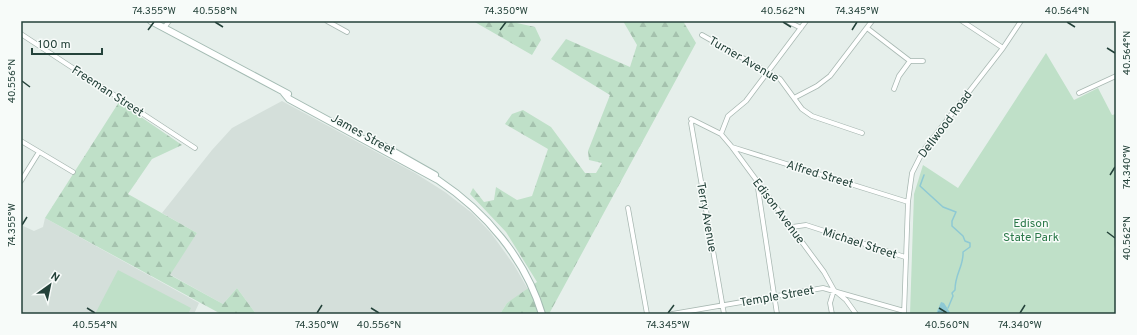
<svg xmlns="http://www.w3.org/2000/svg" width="1137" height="335" viewBox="0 0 1137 335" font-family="Overpass,sans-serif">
<defs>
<pattern id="forest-firs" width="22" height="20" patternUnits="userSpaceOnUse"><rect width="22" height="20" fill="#bfe0c8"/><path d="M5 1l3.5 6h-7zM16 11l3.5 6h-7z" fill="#a4c1ad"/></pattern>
<pattern id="water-ripples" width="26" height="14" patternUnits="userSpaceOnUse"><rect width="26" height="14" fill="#8ec9d4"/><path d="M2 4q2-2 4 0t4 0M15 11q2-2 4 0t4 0" fill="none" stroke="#74a5ad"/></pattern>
</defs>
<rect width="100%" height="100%" fill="#e6efeb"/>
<!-- built -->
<path fill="#d4dfda" d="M282 101 415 173 445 192 472 213 491 233 514 265 529 291 507 303 500 314H256L237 288 223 304 169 274 197 233 162 213 212 150 232 128Z
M45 218 199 303 194 314H21V225L34 231 43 227Z"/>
<!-- forest -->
<path fill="url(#forest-firs)" d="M473 21H508L535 27 541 40 532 55Z
M623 21H683L696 43 549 314H500L507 303 537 282 506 232 470 194 473 188 484 202 494 200 496 187 517 200 532 196 548 149 505 124 512 114 523 110 551 127 585 173H596L602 163 589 160 588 151 610 95 551 59 566 39 630 67 637 45Z
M119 102 182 145 152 159 128 194 197 233 170 275 223 304 237 288 256 314H221L45 218Z"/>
<!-- green -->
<path fill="#bfe0c8" d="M1046 53 1074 100 1098 88 1112 115 1116 114V241L1114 249 1116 254V314H910L914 194 923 165 958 188Z
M118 270 191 308 188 314H95Z"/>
<!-- water -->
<path fill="url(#water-ripples)" d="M941 302 944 303 951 314H936Z"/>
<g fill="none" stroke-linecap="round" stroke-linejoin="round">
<!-- stream -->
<path stroke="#8ec9d4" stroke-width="1.5" d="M924 175 920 186 943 207 956 212 952 221V226L963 236 965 241 970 243V247L963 252C964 266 955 273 955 290L952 293 953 296 948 308"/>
<defs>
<path id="street" d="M327 21 347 32
M787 21 801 28
M962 21 1003 48
M164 28 169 21
M867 28 910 61H923
M21 34 195 148
M702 35 780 79 802 109 812 116 862 133
M894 89 899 76 910 61
M1079 93 1116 76
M794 98 817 86 830 76 872 21
M691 119 721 134 732 147 824 272 834 290 846 300 856 314
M693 120 691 123 724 314
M721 134 728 116 746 101 806 21
M21 141 73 172
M732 147 908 202
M21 181 39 152
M757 182 777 314
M628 208 647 314
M792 227 806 225 905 257
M672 314 823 288 904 311
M832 314 830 303 834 290
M904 314 908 202 912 173 923 151 1003 48 1021 21"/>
<path id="secondary" d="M151 21 288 94
M284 93 289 99 438 180C486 212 525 258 542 314
M382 145 435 175"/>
</defs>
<!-- street casing -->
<use href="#street" stroke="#a8b8b2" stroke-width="5.5"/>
<!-- secondary casing -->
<use href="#secondary" stroke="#a4bbb3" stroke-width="8"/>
<!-- street -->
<use href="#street" stroke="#fff" stroke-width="4"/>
<!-- secondary -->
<use href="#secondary" stroke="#fff" stroke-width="6"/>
</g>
<!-- ticks -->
<path fill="none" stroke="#24423a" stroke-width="1.5" d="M215 22 223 27M783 22 791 27M1067 22 1075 27M148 30 154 22M500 30 506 22M852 30 857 22M1107 48 1115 53M22 81 30 87M1110 175 1115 167M22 225 27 217M1107 232 1115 238M87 308 95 313M371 308 379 313M939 308 947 313M317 313 322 305M668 313 674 305M1020 313 1025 305"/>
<g text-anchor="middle" stroke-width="3" stroke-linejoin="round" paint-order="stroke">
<!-- street labels -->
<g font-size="12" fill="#24423a" stroke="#f7fbf9">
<text transform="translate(744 59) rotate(30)" y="4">Turner Avenue</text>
<text transform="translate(108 91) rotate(33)" y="4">Freeman Street</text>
<text transform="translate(945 124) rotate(-53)" y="4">Dellwood Road</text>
<text transform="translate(363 134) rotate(29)" y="4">James Street</text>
<text transform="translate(820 174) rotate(17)" y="4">Alfred Street</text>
<text transform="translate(779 211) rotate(53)" y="4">Edison Avenue</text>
<text transform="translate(707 217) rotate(80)" y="4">Terry Avenue</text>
<text transform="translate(860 243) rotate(18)" y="4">Michael Street</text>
<text transform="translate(777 296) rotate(-10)" y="4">Temple Street</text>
</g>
<!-- park labels -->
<g font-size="12" fill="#2d7a4b" stroke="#f7fbf9">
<text x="1031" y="227">Edison<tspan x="1031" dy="14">State Park</tspan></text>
</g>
</g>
<!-- border -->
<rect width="1137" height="335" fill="none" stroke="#f7fbf9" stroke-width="44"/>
<!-- north arrow -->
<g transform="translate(50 285) rotate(33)" stroke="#f7fbf9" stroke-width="3" paint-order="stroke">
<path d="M0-3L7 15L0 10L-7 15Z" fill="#24423a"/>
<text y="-6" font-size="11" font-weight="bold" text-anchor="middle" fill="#24423a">N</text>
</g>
<!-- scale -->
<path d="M32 48v6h70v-6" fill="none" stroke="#24423a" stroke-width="2"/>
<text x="38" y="48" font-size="12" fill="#24423a" stroke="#f7fbf9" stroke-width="3" paint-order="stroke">100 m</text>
<rect x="22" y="22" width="1093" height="291" fill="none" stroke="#24423a" stroke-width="1.5"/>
<g font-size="10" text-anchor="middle" fill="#24423a">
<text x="154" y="14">74.355°W</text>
<text x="215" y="14">40.558°N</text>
<text x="506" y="14">74.350°W</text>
<text x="783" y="14">40.562°N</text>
<text x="857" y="14">74.345°W</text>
<text x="1067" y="14">40.564°N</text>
<text transform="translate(1126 53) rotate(-90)" y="4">40.564°N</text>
<text transform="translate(11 81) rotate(-90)" y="4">40.556°N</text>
<text transform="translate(1126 167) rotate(-90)" y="4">74.340°W</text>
<text transform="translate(11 225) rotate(-90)" y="4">74.355°W</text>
<text transform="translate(1126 238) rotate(-90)" y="4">40.562°N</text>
<text x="95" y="328">40.554°N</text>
<text x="317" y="328">74.350°W</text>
<text x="379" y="328">40.556°N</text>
<text x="668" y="328">74.345°W</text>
<text x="947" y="328">40.560°N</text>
<text x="1020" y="328">74.340°W</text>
</g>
</svg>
